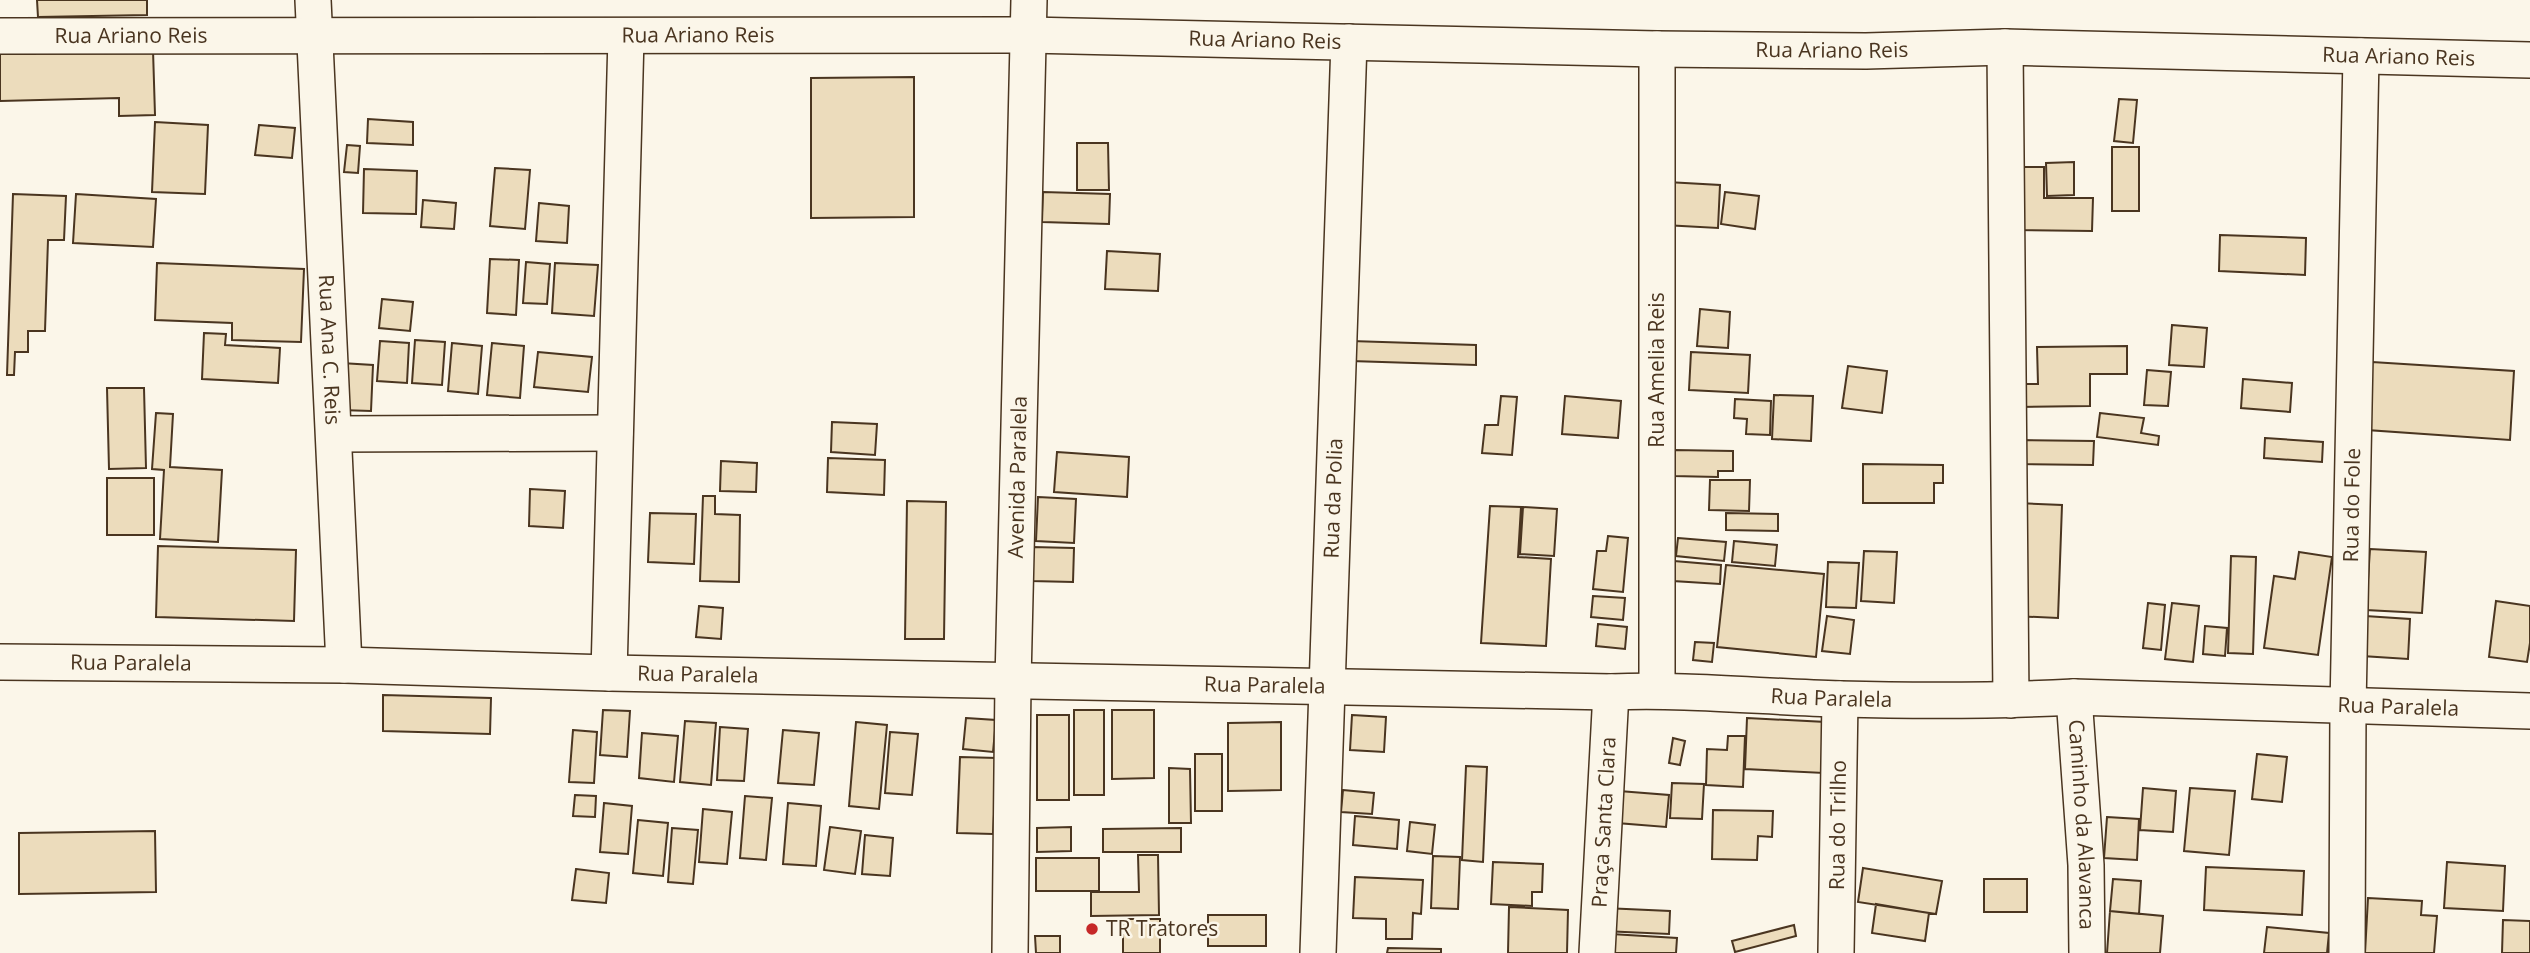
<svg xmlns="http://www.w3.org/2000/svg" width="2530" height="953" viewBox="0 0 2530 953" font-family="'Open Sans',sans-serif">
<rect width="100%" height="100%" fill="#fbf6e9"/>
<!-- building -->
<path fill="#ecdcbc" stroke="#4a3520" stroke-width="2" d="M37 0H147V15L38 17Z
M153 50 155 115 119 116V98L0 101V54Z
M914 77V217L811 218V78Z
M2119 99 2137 100 2133 143 2114 141Z
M368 119 413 122V145L367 143Z
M155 122 208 125 205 194 152 192Z
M259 125 295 128 292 158 255 155Z
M1077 143H1108L1109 190H1077Z
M347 145 360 146 358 173 344 172Z
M2112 147H2139V211H2112Z
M2074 162V195L2047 196 2046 163Z
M2011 167H2044V198H2093L2092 231 2011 230Z
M495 168 530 170 525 229 490 226Z
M364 169 417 171 416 214 363 213Z
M1667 182 1720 185 1718 228 1664 225Z
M1043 192 1110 194 1109 224 1042 222Z
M1725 192 1759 196 1755 229 1721 224Z
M13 194 66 196 64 240H48L45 331H28V352H15L14 375H7Z
M76 194 156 199 153 247 73 243Z
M423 200 456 203 454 229 421 227Z
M539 203 569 206 567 243 536 241Z
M2220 235 2306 238 2305 275 2219 271Z
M1107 251 1160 254 1158 291 1105 289Z
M490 259 519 260 516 315 487 313Z
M526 262 550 264 547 304 523 303Z
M157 263 304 269 301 342 232 340V323L155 320Z
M555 263 598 265 594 316 552 313Z
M382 299 413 302 410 331 379 328Z
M1700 309 1730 312 1728 348 1697 346Z
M2172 325 2207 328 2204 367 2169 365Z
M204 333 226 334 225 345 280 348 278 383 202 379Z
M415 340 445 342 442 385 412 383Z
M380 341 409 343 407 383 377 381Z
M1351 341 1476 345V365L1351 361Z
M452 343 482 346 478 394 448 391Z
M492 343 524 346 520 398 487 395Z
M2127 346V374H2090V406L2017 407 2016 384H2038L2037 347Z
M538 352 592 357 588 392 534 387Z
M1691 352 1750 355 1748 393 1689 390Z
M2372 362 2514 371 2510 440 2367 430Z
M341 363 373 365 371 411 340 410Z
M1848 366 1887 371 1882 413 1842 408Z
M2147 370 2171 372 2168 406 2144 405Z
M2243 379 2292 383 2290 412 2241 408Z
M107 388H144L146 468 109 469Z
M1774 395 1813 396 1811 441 1772 439Z
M1501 396 1517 397 1512 455 1482 453 1485 425H1498Z
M1565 396 1621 401 1618 438 1562 434Z
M1735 399 1771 401 1770 435 1746 434 1747 419 1734 418Z
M156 413 173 414 170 467 222 470 218 542 160 539 164 470 152 469Z
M2100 413 2144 418 2141 433 2159 436 2158 445 2097 437Z
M832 422 877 424 875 455 831 452Z
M2265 438 2323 442 2322 462 2264 458Z
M2018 440 2094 441 2093 465 2017 464Z
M1674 450 1733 451V471H1718V477L1673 476Z
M1057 452 1129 457 1127 497 1054 492Z
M828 458 885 460 884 495 827 492Z
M721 461 757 463 756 492 720 491Z
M1863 464 1943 465V483H1934V503H1863Z
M107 478H154V535H107Z
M1710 480H1750L1749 511 1709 510Z
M530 489 565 491 563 528 529 526Z
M703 496H715V514L740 515 739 582 700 581Z
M1038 497 1076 499 1074 543 1036 541Z
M907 501 946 502 944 639H905Z
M2017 503 2062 505 2058 618 2012 616Z
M1490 506 1521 507 1518 557 1551 559 1546 646 1481 643Z
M1523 507 1557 509 1554 556 1520 554Z
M650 513 696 514 694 564 648 562Z
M1726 513 1778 514V531L1726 530Z
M1608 536 1628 538 1623 592 1593 589 1597 551H1606Z
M1678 538 1726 542 1724 561 1676 556Z
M1734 541 1777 545 1775 566 1732 562Z
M158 546 296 550 294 621 156 617Z
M1032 547 1074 548 1073 582 1031 581Z
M2370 549 2426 552 2422 613 2366 610Z
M1864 551 1897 552 1894 603 1861 601Z
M2299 552 2332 557 2318 655 2264 648 2274 576 2295 579Z
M2231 556 2256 557 2253 654 2228 653Z
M1674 561 1721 565 1720 584 1673 581Z
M1828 562 1859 563 1856 608 1826 607Z
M1726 565 1824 574 1816 657 1717 647Z
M1593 596 1625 598 1623 620 1591 617Z
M2496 601 2530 606V643L2527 662 2489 657Z
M2148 603 2165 605 2161 650 2143 648Z
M2172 603 2199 606 2193 662 2165 659Z
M699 606 723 608 721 639 696 637Z
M1827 616 1854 620 1850 654 1822 651Z
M2365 616 2410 619 2408 659 2362 656Z
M1598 624 1627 627 1625 649 1596 646Z
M2205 626 2227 628 2225 656 2203 654Z
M1695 642 1714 643 1712 662 1693 660Z
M383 695 491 698 490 734 383 731Z
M603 710 630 711 627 757 600 755Z
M1074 710H1104V795H1074Z
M1112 710H1154V778L1112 779Z
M1037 715H1069V800H1037Z
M1352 715 1386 717 1384 752 1350 750Z
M966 718 996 720 993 752 963 749Z
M1747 718 1826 722 1824 773 1745 769Z
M685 721 716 723 711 785 680 782Z
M856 722 887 725 879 809 849 806Z
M1281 722V790L1228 791V723Z
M720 727 748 729 744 781 717 780Z
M573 730 597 732 594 783 569 782Z
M783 730 819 733 814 785 778 783Z
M890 732 918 734 912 795 885 793Z
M642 733 678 736 674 782 639 778Z
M1728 736H1745L1743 787 1706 785 1707 749 1727 750Z
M1673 738 1685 741 1680 765 1669 763Z
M1195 754H1222V811H1195Z
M2257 754 2287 757 2282 802 2252 799Z
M960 757 997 758 993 834 957 833Z
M1466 766 1487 767 1483 862 1462 860Z
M1169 768 1190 769 1191 823H1169Z
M1672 783 1704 784 1702 819 1670 818Z
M2143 788 2176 791 2173 832 2140 830Z
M2190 788 2235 791 2229 855 2184 851Z
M1343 790 1374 793 1372 814 1341 812Z
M1619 791 1669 795 1666 827 1617 823Z
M575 795 596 796 595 817 573 816Z
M745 796 772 798 766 860 740 858Z
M604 803 632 806 628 854 600 852Z
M788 803 821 806 816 866 783 864Z
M703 809 732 812 727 864 699 862Z
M1713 810 1773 811 1772 837 1758 836 1757 860 1712 859Z
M1355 816 1399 820 1397 849 1353 845Z
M2107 817 2139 819 2137 860 2104 858Z
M638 820 668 823 663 876 633 873Z
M1410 822 1435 825 1432 854 1407 851Z
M830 827 861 831 855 874 824 870Z
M1071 827V851L1037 852V828Z
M672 828 698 830 693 884 668 882Z
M1181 828V852H1103V829Z
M155 831 156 892 19 894V833Z
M865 835 893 838 890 876 862 874Z
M1138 855H1158L1159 915 1091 916V892H1139Z
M1433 856 1460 857 1458 909 1431 908Z
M1036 858H1099V891H1036Z
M1493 862 1543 864 1542 892H1532V906L1491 904Z
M2447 862 2505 866 2503 911 2444 908Z
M2206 867 2304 871 2302 915 2204 910Z
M1863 868 1942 881 1936 914 1858 902Z
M576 869 609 873 606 903 572 900Z
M1355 877 1423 880 1421 914 1413 913 1412 939H1386V919L1353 918Z
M1984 879H2027V912H1984Z
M2113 879 2141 881 2139 914 2110 911Z
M2368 898 2422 901 2421 915 2437 916 2434 953H2365Z
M1876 904 1929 913 1925 941 1872 933Z
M1509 907 1568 910 1567 953H1508Z
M1604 908 1670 911 1669 934 1603 931Z
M2110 911 2163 916 2160 953H2107Z
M1208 915H1266V946H1208Z
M1123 919H1160V953H1123Z
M2503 920 2530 921V953H2502Z
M1794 925 1796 936 1735 952 1732 941Z
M2267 927 2329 933 2327 953H2264Z
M1611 934 1677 938 1676 953H1609Z
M1035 936H1060V953H1036Z
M1388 948 1441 949V953H1387Z"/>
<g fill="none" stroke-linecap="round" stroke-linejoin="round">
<defs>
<g id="minor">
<path id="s1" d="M313 0 344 665"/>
<path id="s2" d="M0 36 1028 35 1657 49 1866 51 2005 47 2530 60"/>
<path d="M2005 47 2011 700"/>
<path d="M1657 49V690"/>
<path d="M334 434 615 433"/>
<path id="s3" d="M0 662 344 665 609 673 1611 692C1687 689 1763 697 1840 699 1918 701 1996 701 2074 697L2530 711"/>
<path d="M609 673 626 37"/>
<path id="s4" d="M2074 697 2086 865 2087 953"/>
<path id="s5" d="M1010 953 1013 681 1029 0"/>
<path id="s6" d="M1318 953 1349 42"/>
<path id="s7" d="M1597 953 1611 692"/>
<path id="s8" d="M1836 953 1840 699"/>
<path id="s9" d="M2347 953 2348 707 2361 56"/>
</g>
</defs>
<!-- minor casing -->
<use href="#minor" stroke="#4a3520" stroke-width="38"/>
<!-- minor -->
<use href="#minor" stroke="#fbf6e9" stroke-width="35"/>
</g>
<!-- markers -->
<circle fill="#c62828" stroke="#fbf6e9" stroke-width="2.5" cx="1092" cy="929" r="7"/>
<g text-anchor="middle" stroke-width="5" stroke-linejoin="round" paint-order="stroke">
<!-- street labels -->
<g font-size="21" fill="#4a3520" stroke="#fbf6e9">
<text dy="7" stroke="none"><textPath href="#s2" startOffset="131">Rua Ariano Reis</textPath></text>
<text dy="7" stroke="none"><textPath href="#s2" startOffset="698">Rua Ariano Reis</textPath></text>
<text dy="7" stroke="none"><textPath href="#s2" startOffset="1265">Rua Ariano Reis</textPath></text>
<text dy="7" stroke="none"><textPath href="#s2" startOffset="1832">Rua Ariano Reis</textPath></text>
<text dy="7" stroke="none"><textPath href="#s2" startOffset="2399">Rua Ariano Reis</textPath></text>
<text dy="7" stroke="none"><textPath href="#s1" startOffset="350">Rua Ana C. Reis</textPath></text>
<text transform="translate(1657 370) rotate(-90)" y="7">Rua Amelia Reis</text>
<text dy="7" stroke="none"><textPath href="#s5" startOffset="476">Avenida Paralela</textPath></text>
<text dy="7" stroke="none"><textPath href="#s6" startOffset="455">Rua da Polia</textPath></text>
<text dy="7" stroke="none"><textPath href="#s9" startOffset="448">Rua do Fole</textPath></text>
<text dy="7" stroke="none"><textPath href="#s3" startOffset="131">Rua Paralela</textPath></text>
<text dy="7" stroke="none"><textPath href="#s3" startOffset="698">Rua Paralela</textPath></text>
<text dy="7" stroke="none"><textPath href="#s3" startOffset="1265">Rua Paralela</textPath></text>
<text dy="7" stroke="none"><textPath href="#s3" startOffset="1832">Rua Paralela</textPath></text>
<text dy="7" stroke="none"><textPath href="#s3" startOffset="2399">Rua Paralela</textPath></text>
<text dy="7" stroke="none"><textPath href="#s7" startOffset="131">Praça Santa Clara</textPath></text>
<text dy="7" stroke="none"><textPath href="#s4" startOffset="128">Caminho da Alavanca</textPath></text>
<text dy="7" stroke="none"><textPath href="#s8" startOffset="128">Rua do Trilho</textPath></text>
</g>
<!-- poi labels -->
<g font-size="21" fill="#4a3520" stroke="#fbf6e9" text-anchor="start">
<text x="1106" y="936">TR Tratores</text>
</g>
</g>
</svg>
